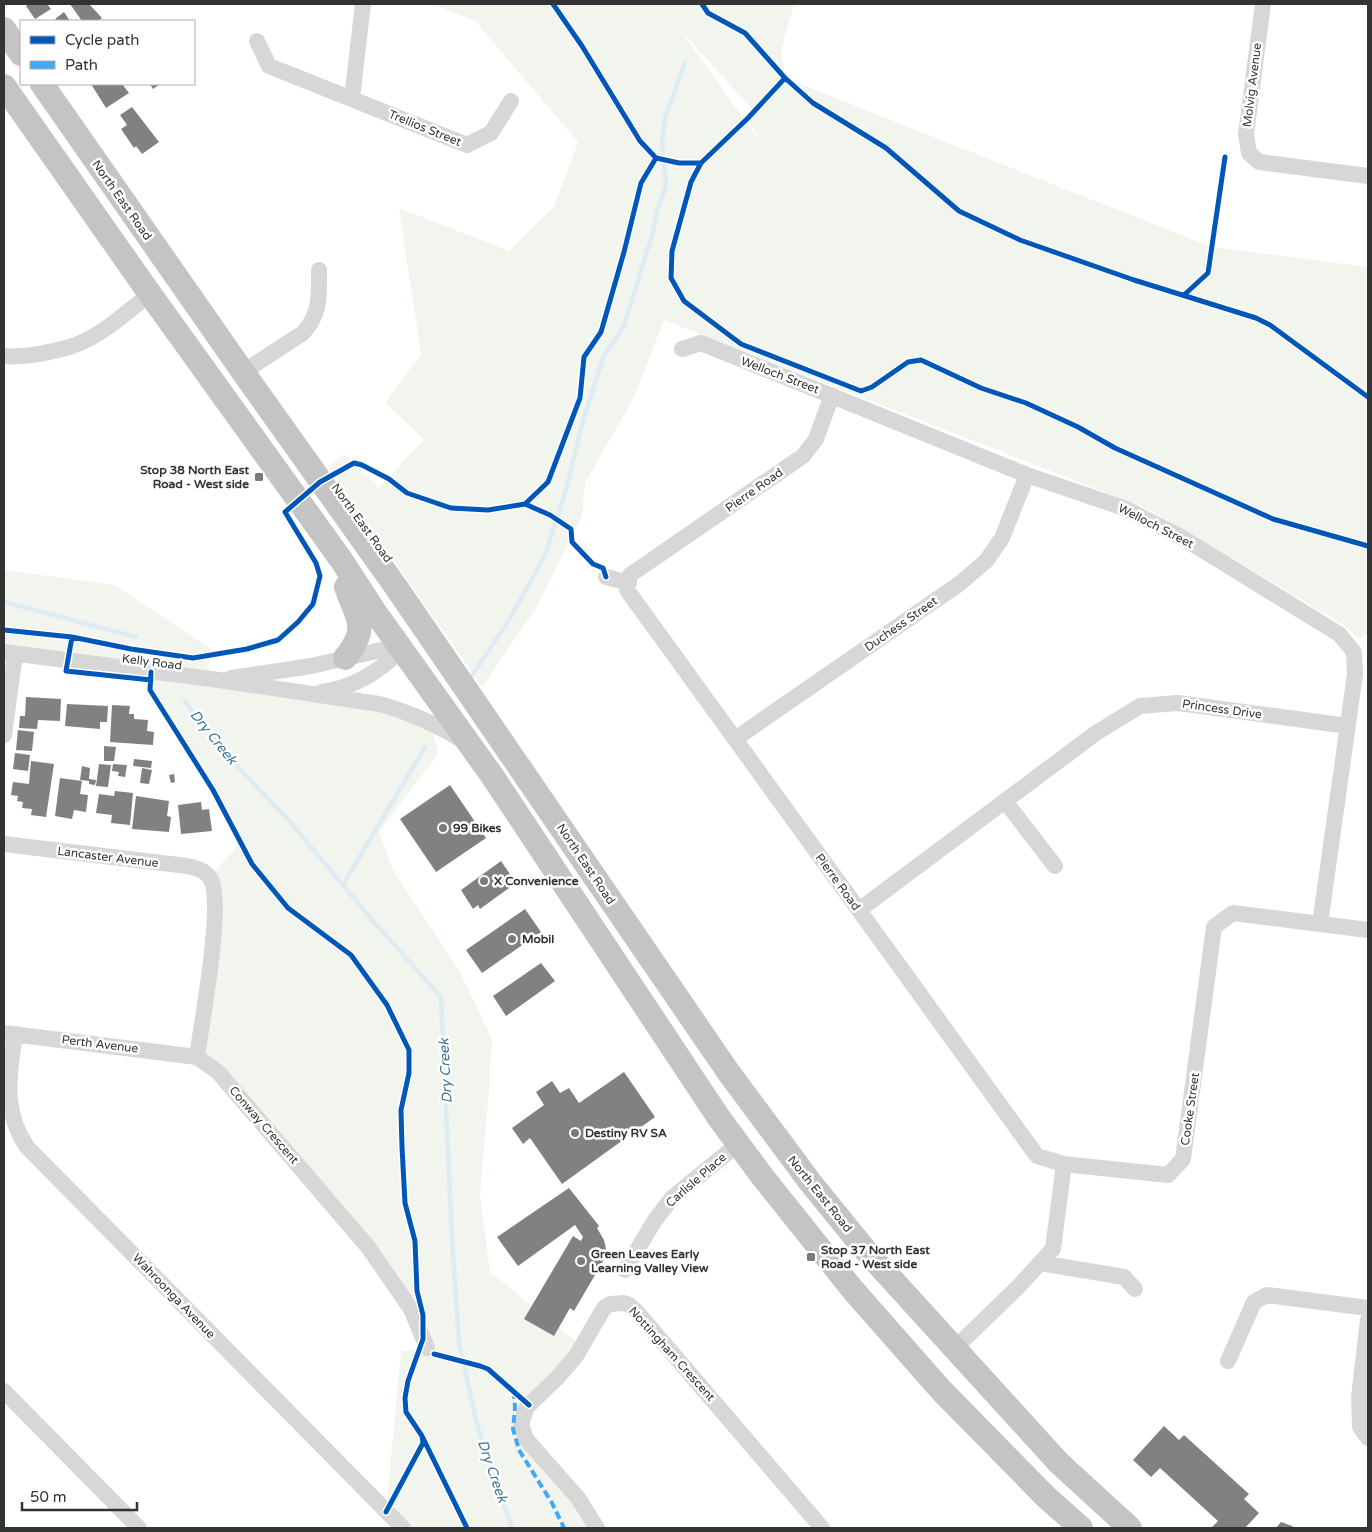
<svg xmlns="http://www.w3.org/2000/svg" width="1372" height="1532" viewBox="0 0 1372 1532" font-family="'Varela Round',sans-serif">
<rect width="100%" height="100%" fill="#fff"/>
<!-- green -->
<path fill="#f1f5ed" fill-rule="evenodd" d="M433 4H794L781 50 785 78 1211 247 1368 267V634L1359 639 1344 625 1148 509 664 320 633 399 585 483 582 516 536 608 482 687 329 467 344 454 379 488 424 439 385 403 421 354 399 208 509 251 554 207 578 142 475 21ZM680 30 753 110 771 93 748 118 761 143Z
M4 570 115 585 210 648 208 679 431 721 438 754 379 832 393 870 460 972 492 1039 489 1091 480 1194 490 1272 582 1346 521 1420 597 1528H403L386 1512 401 1351 427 1348 411 1309 205 1061 215 925 209 877 241 843 148 691 141 670 4 652Z"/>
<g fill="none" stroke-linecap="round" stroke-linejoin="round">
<!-- stream -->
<path stroke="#ddebf3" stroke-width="4.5" d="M4 602 136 637
M471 677 508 622 545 555 566 490 582 424 603 358 624 326 653 232 657 211 666 185 662 143 665 118 685 63
M185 702 224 752 291 823 373 921 441 997 452 1239 459 1343 478 1428 512 1528
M343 885 425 747"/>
</g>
<!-- building -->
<path fill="#818181" d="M28 4H47L51 9 35 19 26 6Z
M70 4H89L102 18 98 21H82Z
M64 12 70 21H57L55 19Z
M91 84H122L129 93 106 108Z
M150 84H160L153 89Z
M132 107 159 142 142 154 136 146 134 148 121 129 127 125 120 115Z
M26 697 61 699 60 721 38 720 37 729 19 728 20 716H25Z
M67 704 108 706 107 722H100V729L65 726Z
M112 705 130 706 129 714H134V719L148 720 147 731 154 732 153 745 110 742Z
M18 730 34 732 32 751 16 750Z
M104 746 116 747 114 761H104Z
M15 753 30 755 28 771 13 769Z
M134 759 152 761 151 768 133 766Z
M31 761 54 764 46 817 31 815 32 809 22 808 23 802 17 801 18 796 11 795 13 782 29 784Z
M99 764 111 765 108 787 96 786Z
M113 764 127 765 125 777 118 776 119 772 112 771Z
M82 766 90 768 89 779 96 780 95 785 89 784V781L80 780Z
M142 768 152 770 149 784 140 783Z
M174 774 175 782 171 783 169 775Z
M60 778 82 781 80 794 88 795 86 812 74 810 72 819 55 816Z
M450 785 486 838 436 872 400 819Z
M115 791 133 793 130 825 111 823 112 815 96 813 99 794 114 796Z
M136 796 169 801 167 816 171 817 169 832 132 829Z
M201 802 202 810 209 809 212 831 181 834 178 805Z
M501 861 516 883 480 909 478 905 473 909 461 890Z
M525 909 541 932 482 973 466 950Z
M541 963 555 981 506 1016 493 996Z
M624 1072 655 1117 562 1184 530 1138 523 1144 512 1128 544 1105 536 1092 552 1081 560 1093 569 1088 579 1103Z
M569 1188 599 1226 597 1228 604 1240 606 1249 605 1254 606 1256 574 1311 570 1308 554 1336 524 1319 573 1236 581 1241 583 1237 575 1225 518 1266 497 1237Z
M1164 1426 1179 1440 1184 1435 1249 1494 1244 1499 1259 1513 1245 1528H1211L1218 1521 1160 1468 1151 1477 1133 1460Z
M1281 1522 1292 1526 1294 1528H1276Z"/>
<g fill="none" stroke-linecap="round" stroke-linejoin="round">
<!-- minor -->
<path stroke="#d7d7d7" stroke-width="16" d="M1263 4 1246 134 1249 153 1259 162 1368 176
M257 41 269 66 467 145 491 133 511 101
M352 98 363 4
M682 349 701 343 1027 475 1124 508 1183 538 1339 634 1354 652 1355 674 1320 924
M4 356C15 357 27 356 39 354 53 351 67 349 80 343 106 332 128 311 150 294
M243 372 303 333C321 313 319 296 319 270
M832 395 816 439 803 456 630 575 627 590 1037 1156 1064 1164
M606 577 629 583
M4 652 219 680 379 704C410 712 435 724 462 740
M231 678 311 666 381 650 402 649
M322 692C353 688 381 670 402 649
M4 735 15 654
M735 739 959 584 986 561 1002 538 1027 475
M1005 801 1055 866
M4 844 187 866C196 868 205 870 210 878 225 900 201 1025 197 1057L218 1072 368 1247 411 1309 427 1348
M859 910 1096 733 1140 706 1178 703 1348 726
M4 1033 197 1057
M15 1034C9 1075 2 1110 27 1147L403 1528
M1040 1263 1124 1277 1135 1289
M625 1270 655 1220 672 1198 738 1144
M1368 1320 1359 1397 1360 1427 1368 1438
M955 1348 1018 1287 1053 1249 1064 1164 1168 1175 1183 1159 1214 927 1233 913 1368 930
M1228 1361 1254 1302 1267 1295 1368 1308
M4 1391 139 1528
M597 1528 578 1498 526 1439 521 1424 527 1407 558 1377 576 1356 604 1308 610 1304 624 1303 629 1305 637 1312 822 1528"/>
<!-- highway -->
<path stroke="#c4c4c4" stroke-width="24" d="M4 29 21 54
M42 84 243 372 396 587 729 1073 810 1182 866 1251 1059 1463 1130 1528
M4 86 150 294 342 561 375 612 493 777 719 1118 762 1176 853 1290 941 1390 1045 1496 1081 1528
M345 658C370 627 357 619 346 587"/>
<!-- quiet -->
<path stroke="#3fa9f5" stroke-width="4" stroke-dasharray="8 4" stroke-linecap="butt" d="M514 1391 515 1408 513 1429 519 1450 552 1503 564 1528"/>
<defs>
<path id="cycleway" d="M553 4 582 46 640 141 656 158 679 163H701
M702 4 708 13 745 33 785 78
M1184 295 1208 273 1225 157
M1368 397 1270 325 1256 318 1134 280 1020 240 959 211 886 148 813 103 785 78 748 118 701 163 691 182 672 251 671 278 684 301 741 344 861 391 872 387 908 362 921 360 981 388 1026 403 1078 427 1115 448 1273 519 1368 546
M525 504 548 482 580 398 584 357 601 332 624 252 641 183 656 158
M4 630 72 637 131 649 193 658 247 649 278 640 298 622 313 604 320 576 316 563 285 512 320 482 354 463 362 465 389 479 407 493 451 508 488 510 525 504 550 515 571 529 572 542 593 564 603 568 606 577
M72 637 66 671 151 680
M151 672 150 690 213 790 252 864 288 908 351 955 387 1005 409 1050V1073L401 1110 402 1147 405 1203 415 1241 417 1291 423 1315V1339L408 1381 405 1398 406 1412 422 1436 467 1528
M434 1354 480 1366 488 1369 529 1405
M386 1512 423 1443 422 1436"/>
</defs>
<!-- cycleway casing -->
<use href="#cycleway" stroke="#fff" stroke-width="8"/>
<!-- cycleway -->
<use href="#cycleway" stroke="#0057b8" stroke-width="5"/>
</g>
<!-- markers -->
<g fill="#7a7a7a" stroke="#fff" stroke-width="2">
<rect x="254" y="472" width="10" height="10" rx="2.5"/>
<circle cx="443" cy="828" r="5"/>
<circle cx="484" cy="881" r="5"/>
<circle cx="512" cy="939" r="5"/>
<circle cx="575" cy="1133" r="5"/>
<rect x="806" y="1252" width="10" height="10" rx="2.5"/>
<circle cx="581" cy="1261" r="5"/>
</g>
<g text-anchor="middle" stroke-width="5" stroke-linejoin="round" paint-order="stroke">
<!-- street labels -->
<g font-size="12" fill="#333" stroke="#fff">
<text transform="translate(1252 85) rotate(-83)" y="4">Molvig Avenue</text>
<text transform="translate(425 128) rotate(22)" y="4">Trellios Street</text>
<text transform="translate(122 200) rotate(55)" y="4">North East Road</text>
<text transform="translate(780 375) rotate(21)" y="4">Welloch Street</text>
<text transform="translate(754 490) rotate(-35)" y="4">Pierre Road</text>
<text transform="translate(362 523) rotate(54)" y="4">North East Road</text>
<text transform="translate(1156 526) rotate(27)" y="4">Welloch Street</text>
<text transform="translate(901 624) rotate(-35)" y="4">Duchess Street</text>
<text transform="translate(152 662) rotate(7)" y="4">Kelly Road</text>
<text transform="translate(1222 709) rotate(8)" y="4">Princess Drive</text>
<text transform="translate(108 857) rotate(7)" y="4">Lancaster Avenue</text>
<text transform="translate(586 864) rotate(56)" y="4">North East Road</text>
<text transform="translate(838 882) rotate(54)" y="4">Pierre Road</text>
<text transform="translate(100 1044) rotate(7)" y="4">Perth Avenue</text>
<text transform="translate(1190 1109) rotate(-82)" y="4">Cooke Street</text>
<text transform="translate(264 1125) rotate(49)" y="4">Conway Crescent</text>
<text transform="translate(696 1180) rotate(-41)" y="4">Carlisle Place</text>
<text transform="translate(820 1194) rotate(51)" y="4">North East Road</text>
<text transform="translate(174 1296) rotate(46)" y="4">Wahroonga Avenue</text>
<text transform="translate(672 1354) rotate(48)" y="4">Nottingham Crescent</text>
</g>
<!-- poi labels -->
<g font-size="12" font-weight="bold" fill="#333" stroke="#fff" text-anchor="start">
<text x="249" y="474" text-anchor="end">Stop 38 North East<tspan x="249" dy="14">Road - West side</tspan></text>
<text x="453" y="832">99 Bikes</text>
<text x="494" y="885">X Convenience</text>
<text x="522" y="943">Mobil</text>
<text x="585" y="1137">Destiny RV SA</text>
<text x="821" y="1254">Stop 37 North East<tspan x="821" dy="14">Road - West side</tspan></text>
<text x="591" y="1258">Green Leaves Early<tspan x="591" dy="14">Learning Valley View</tspan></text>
</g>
<!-- water labels -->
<g font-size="14" font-style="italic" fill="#3f7597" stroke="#fff">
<text transform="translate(214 737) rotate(51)" y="5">Dry Creek</text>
<text transform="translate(445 1071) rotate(-93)" y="5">Dry Creek</text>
<text transform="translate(493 1471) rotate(71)" y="5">Dry Creek</text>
</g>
</g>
<!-- border -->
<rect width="1372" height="1532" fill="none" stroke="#333333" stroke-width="10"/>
<!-- legend -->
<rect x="20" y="20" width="175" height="65" fill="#ffffff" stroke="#adadad"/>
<rect x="30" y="36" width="25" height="8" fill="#0057b8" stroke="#adadad"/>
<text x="65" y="45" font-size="15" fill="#333333">Cycle path</text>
<rect x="30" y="61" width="25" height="8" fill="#3fa9f5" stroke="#adadad"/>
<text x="65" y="70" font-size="15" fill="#333333">Path</text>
<!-- scale -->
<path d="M22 1502v8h115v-8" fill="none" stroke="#333333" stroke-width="2.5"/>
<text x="30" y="1502" font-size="15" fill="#333333" stroke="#ffffff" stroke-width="4" paint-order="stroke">50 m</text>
</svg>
